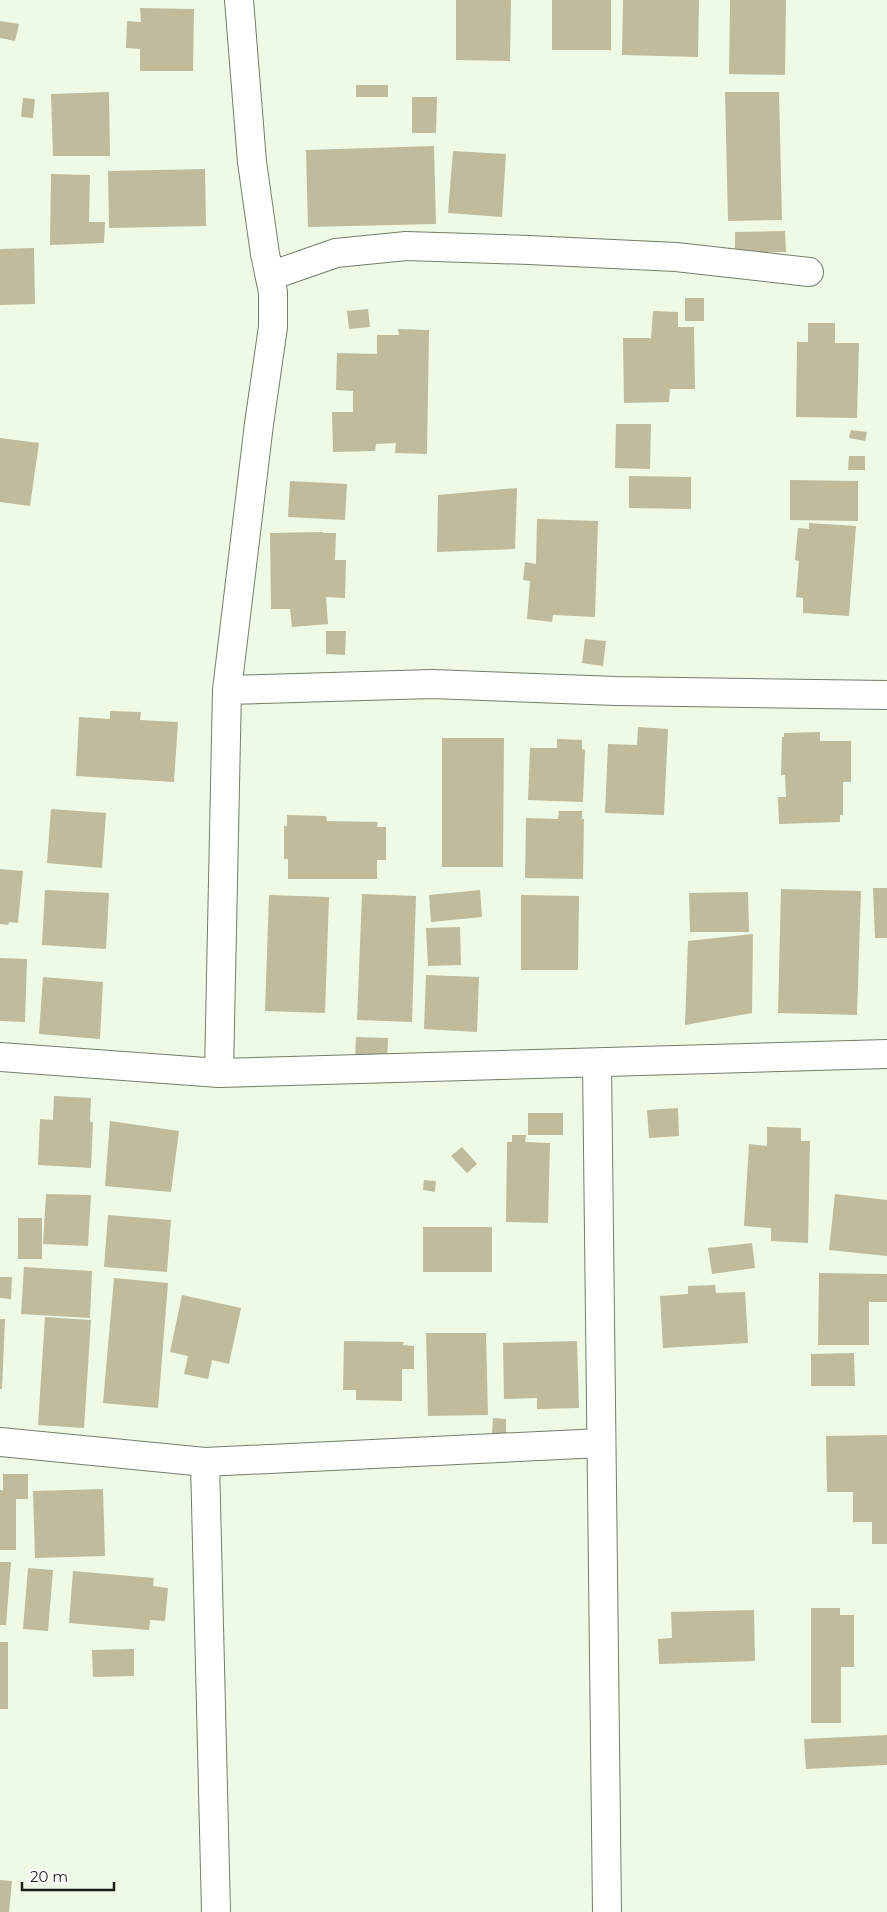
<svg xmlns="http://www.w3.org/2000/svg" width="887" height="1912" viewBox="0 0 887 1912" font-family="Montserrat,sans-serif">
<rect width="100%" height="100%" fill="#eefae5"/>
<!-- building -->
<path fill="#c0bb9b" d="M456 0H511L510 61 456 60Z
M552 0H611V50H552Z
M623 0H699L698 57 622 55Z
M730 0H786L785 75 729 74Z
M140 8 194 9 193 71H140V49L126 48 127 21 141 22Z
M0 21 19 24 15 41 0 38Z
M356 85H388V97H356Z
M109 92 110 156H53L51 94Z
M725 92H779L782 220 728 221Z
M412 97H437L436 133H412Z
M23 98 35 99 33 118 21 117Z
M434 146 436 224 308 227 306 150Z
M453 151 506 154 502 217 448 213Z
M205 169 206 226 109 228 108 171Z
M51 174 90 175 89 222H105L104 243 50 245Z
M785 231 786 252 735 253V232Z
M34 248 35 304 0 305V249Z
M685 298H704V321H685Z
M368 309 370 327 349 329 347 311Z
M653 311 678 312V327H694L695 389H670L669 402 624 403 623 338H651Z
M808 323H835V343H859L857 418 796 417 797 342H808Z
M398 329 429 330 427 454 395 453 396 443 376 444 375 451 333 452 332 412H353V391L336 390 337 353 377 354V335H399Z
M616 424H651L650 469 615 468Z
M851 430 867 432 865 441 849 438Z
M0 438 39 443 30 506 0 502Z
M849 456H865V470H848Z
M629 476 691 477V509L629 508Z
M790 480 858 481V521L790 520Z
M290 481 347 484 345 520 288 517Z
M517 488 515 549 437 552 438 495Z
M537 519 598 521 595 617 553 615 552 622 527 619 530 581 523 580 525 562 536 564Z
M809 523 856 526 849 616 803 613V598L796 597 799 561 795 560 798 528 809 529Z
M323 532V533H336L335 560H346L345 598 326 597 328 624 292 627 290 609H271L270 533Z
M326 631H346L345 655 326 654Z
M585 639 606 641 603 666 582 663Z
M110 711 141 712 140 720 178 722 174 782 76 776 79 717 110 719Z
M638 727 668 729 664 815 605 813 608 744 637 745Z
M820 732V741H851V782H843V815H840V822L779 824 778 797H786L785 775H781L782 737H784V733Z
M442 738H504L503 867H442Z
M557 739 582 740V749L585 750 583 802 528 800 530 748H557Z
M51 809 106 813 102 868 47 863Z
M559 811H582V819H584L583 879 525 878 526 818 558 819Z
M287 815 326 816 327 821 378 822 377 827H386V860H377V879H288V859H284V826H287Z
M0 869 23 871 18 923 9 922 8 925 0 924Z
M873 888H887V938H875Z
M781 889 861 891 857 1015 778 1013Z
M45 890 109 893 106 949 42 945Z
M480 890 482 917 431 922 429 895Z
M748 892 749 932H690L689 893Z
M362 894 416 896 412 1022 357 1020Z
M269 895 329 897 325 1013 265 1011Z
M521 895 579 896 578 970H521Z
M460 927 461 965 428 966 426 928Z
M753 934 752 1013 685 1025 688 941Z
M0 958 27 959 25 1022 0 1021Z
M426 975 479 977 477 1032 424 1029Z
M43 977 103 982 100 1039 39 1034Z
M356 1037 388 1038 387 1063 355 1061Z
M54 1096 91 1098 90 1122H93L91 1168 38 1165 40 1119 53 1120Z
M678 1108 679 1136 649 1138 647 1110Z
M528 1113H563V1135H528Z
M110 1121 179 1131 171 1192 105 1186Z
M767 1127 801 1128V1141H810L808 1243 771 1241V1228L744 1226 749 1144 767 1146Z
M512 1135H526L525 1142 550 1143 548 1223 506 1222 507 1142H512Z
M462 1147 477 1164 467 1173 451 1156Z
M424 1180 436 1181 435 1192 423 1190Z
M46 1194 91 1195 88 1246 43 1244Z
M835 1194 887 1200V1256L829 1250Z
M108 1215 171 1220 167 1272 104 1267Z
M18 1218H42V1259H18Z
M423 1227H492V1272H423Z
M752 1243 755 1268 712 1274 708 1248Z
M24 1267 92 1271 90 1318 21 1314Z
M819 1273 887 1274V1302H869V1345H818Z
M0 1277H12L11 1299 0 1298Z
M114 1278 168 1283 158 1408 103 1403Z
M715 1285 716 1293 745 1292 748 1343 663 1348 660 1296 688 1294V1286Z
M182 1295 241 1308 229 1364 212 1360 208 1379 184 1374 188 1356 170 1352Z
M45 1317 91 1320 84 1428 38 1425Z
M0 1319H5L2 1389H0Z
M426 1333H486L488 1415 428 1416Z
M344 1341 404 1342 403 1345 414 1346V1369H402V1401L356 1400V1390H343Z
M577 1341 579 1408 537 1409V1398L504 1399 503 1343Z
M854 1353 855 1386H811V1354Z
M493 1418 506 1419V1435L492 1434Z
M887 1435V1544H872V1522H853V1492H827L826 1436Z
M3 1474H28V1499H16V1550H0V1490H3Z
M103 1489 105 1556 35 1558 33 1491Z
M0 1562H11L6 1625H0Z
M28 1568 53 1570 48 1631 23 1629Z
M73 1571 154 1578 153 1586 168 1588 165 1621 150 1620 149 1630 69 1623Z
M811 1608H840V1615H854V1667H841V1723H811Z
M754 1610 755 1661 659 1664 658 1639 672 1638 671 1612Z
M0 1642H8V1709H0Z
M134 1649V1676L93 1677 92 1650Z
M887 1735V1765L806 1769 804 1739Z
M0 1880 12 1881 9 1912H0Z"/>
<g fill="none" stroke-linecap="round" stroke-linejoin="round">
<defs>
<path id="minor" d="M270 276 336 253 406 246 529 250 676 257 809 272
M227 690 432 684 616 691 887 695
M0 1057 219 1073 887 1054
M597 1063 607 1912
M219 1073 227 690 259 424 273 327V292L265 254 252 162 239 0
M0 1442 205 1462 601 1443
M205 1462 216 1912"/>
</defs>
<!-- minor casing -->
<use href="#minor" stroke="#737e6b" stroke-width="30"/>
<!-- minor -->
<use href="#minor" stroke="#fff" stroke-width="28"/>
</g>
<!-- scale -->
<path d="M22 1882v8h92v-8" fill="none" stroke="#1b1f18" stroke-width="2.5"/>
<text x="30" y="1882" font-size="15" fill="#1b1f18" stroke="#ffffff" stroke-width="4" paint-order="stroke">20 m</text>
</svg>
